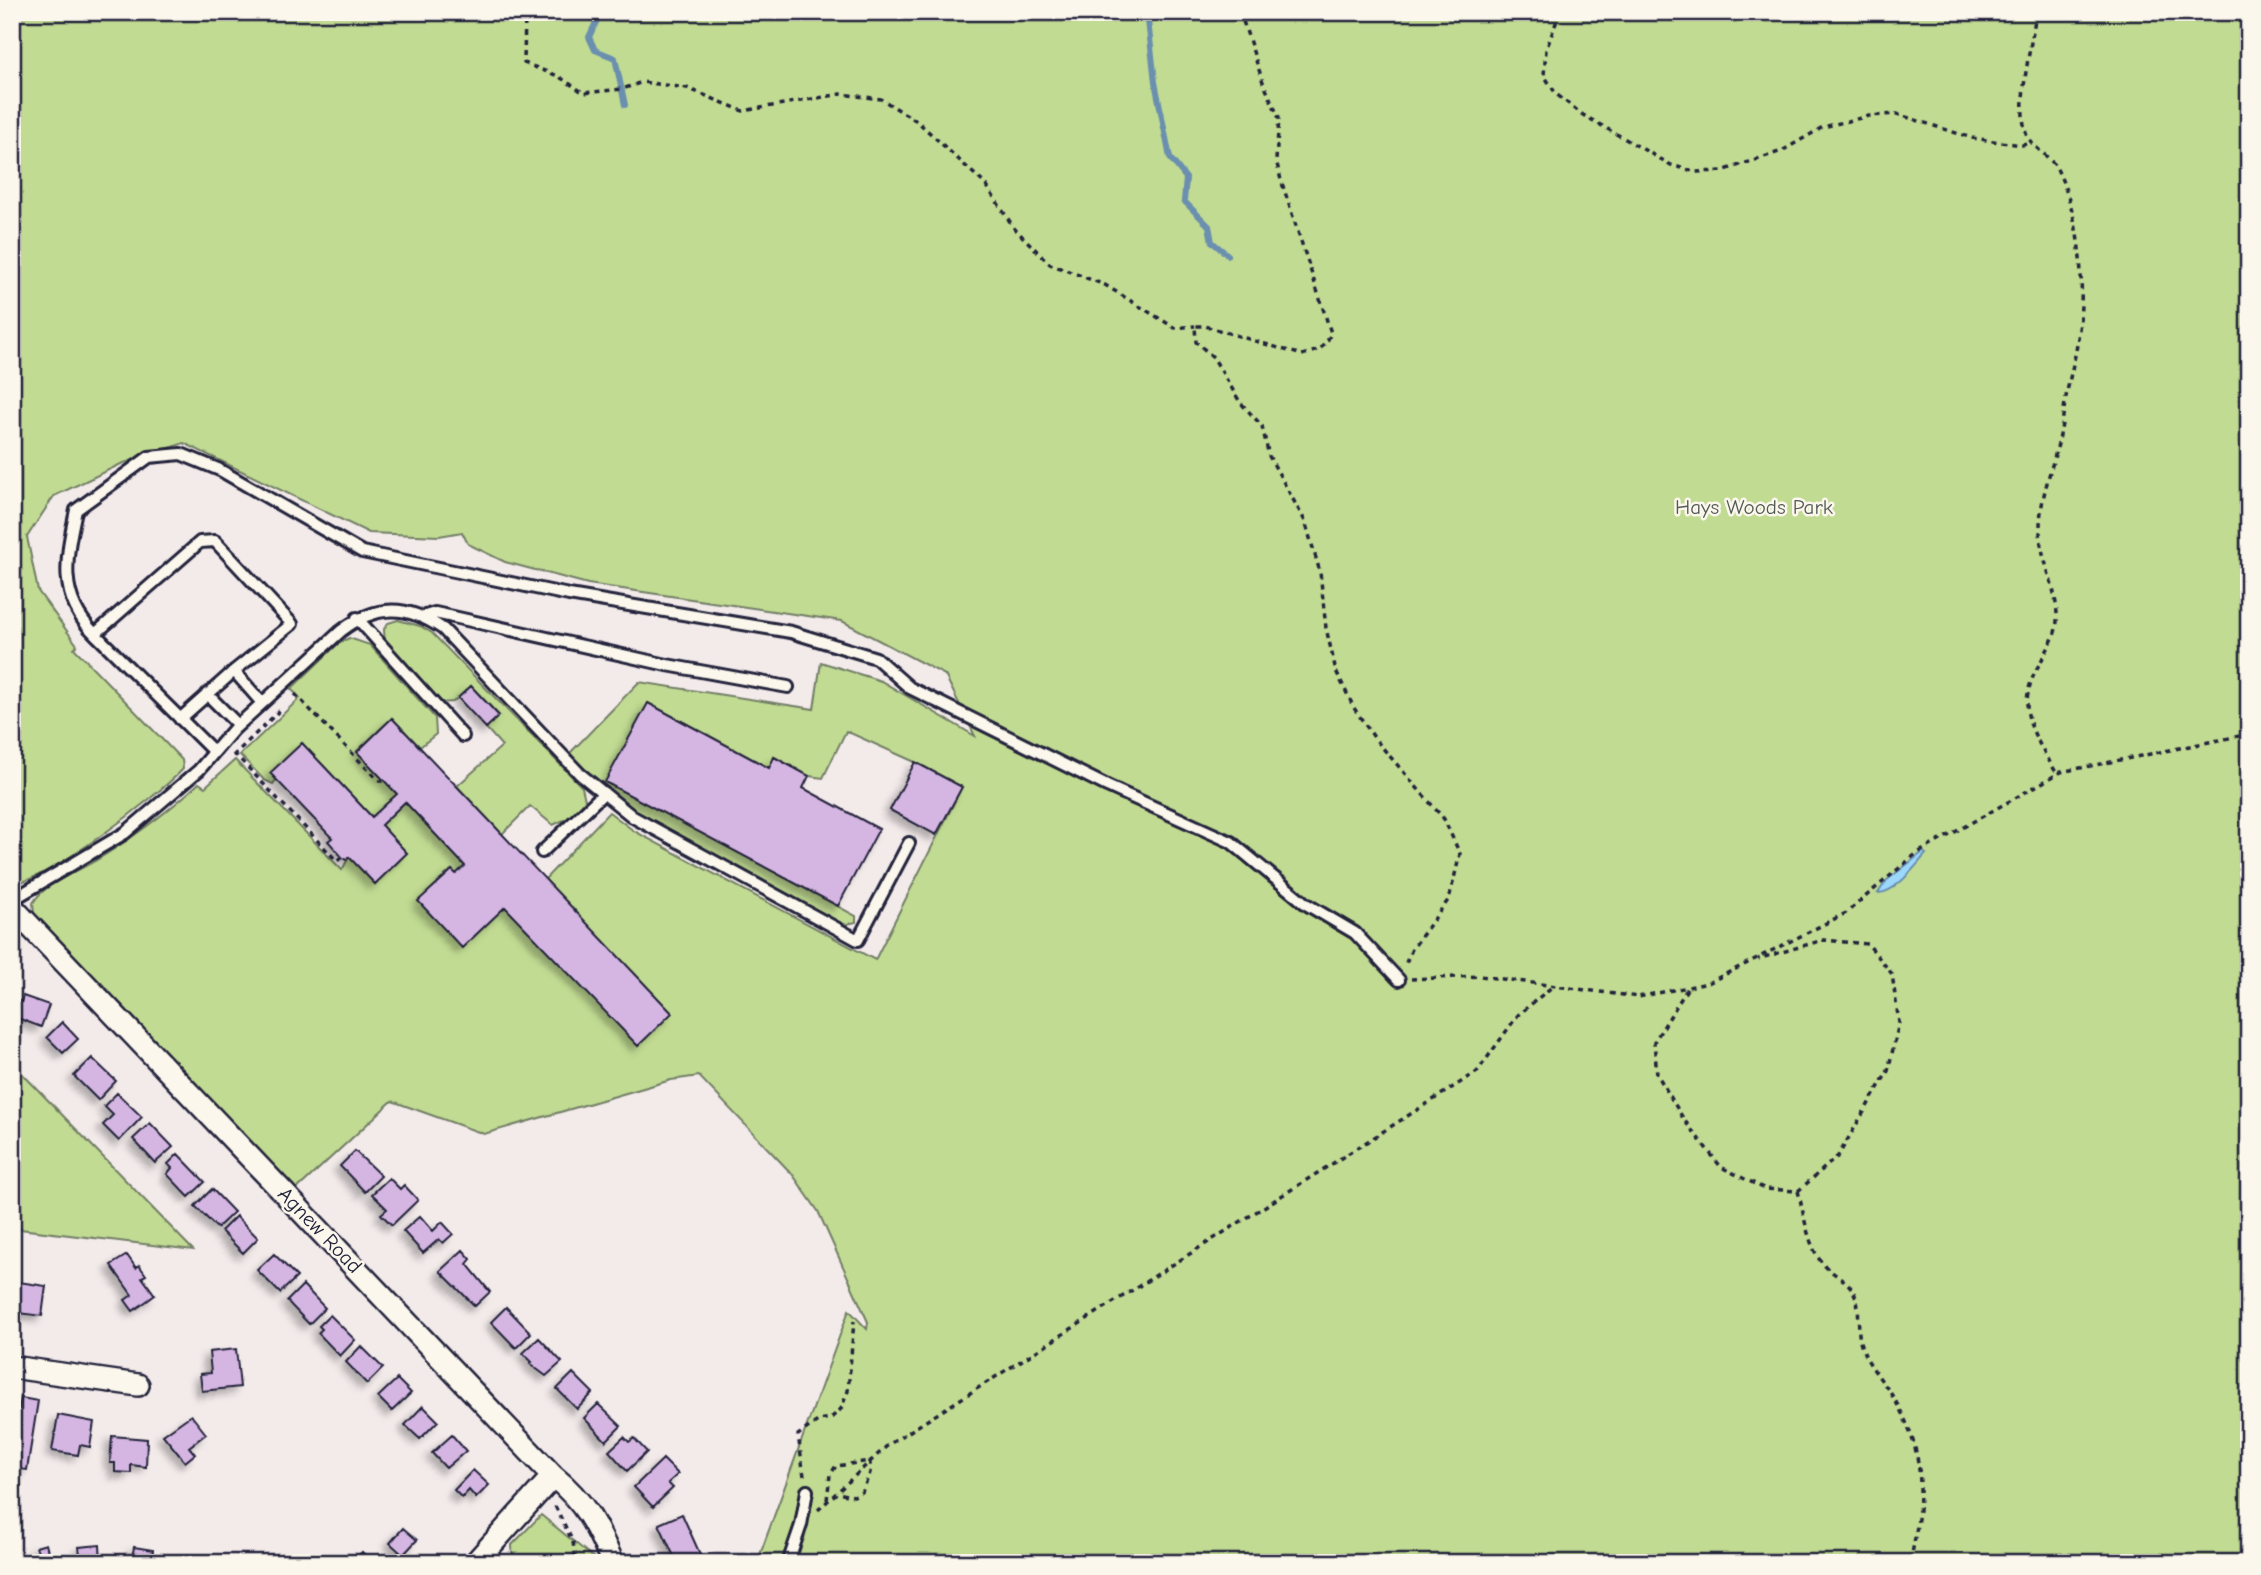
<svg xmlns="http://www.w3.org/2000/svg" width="2261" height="1575" viewBox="0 0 2261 1575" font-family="'Comic Neue',sans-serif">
<defs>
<filter id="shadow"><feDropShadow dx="-5.5" dy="5.5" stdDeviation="3.5" flood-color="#0004"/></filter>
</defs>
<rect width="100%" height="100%" fill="#f3eaea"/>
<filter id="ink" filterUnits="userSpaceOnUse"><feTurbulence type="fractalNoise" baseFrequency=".0143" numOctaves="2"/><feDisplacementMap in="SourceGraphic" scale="14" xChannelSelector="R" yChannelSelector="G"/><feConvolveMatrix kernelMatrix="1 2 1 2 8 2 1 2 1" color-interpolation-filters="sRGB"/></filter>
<g filter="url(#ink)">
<!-- green -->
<path fill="#c1db92" stroke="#727e66" stroke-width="2" d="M12 12H2249V1563H757L849 1310 867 1329 868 1322 818 1211 793 1175 699 1076 671 1080 484 1134 392 1101 297 1189 34 913 33 903C45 882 80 871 100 858 135 836 169 811 199 783L205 787 235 760 342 870 349 857 375 884 407 853 381 825 405 802 465 866 456 874 451 870 419 901 505 907 672 1013 545 879 609 812 634 831 875 960 962 787 915 762 846 731 823 778 809 776 775 757 769 768 648 703 606 782 856 916V922L843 925 635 812 604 788 569 754 639 682 814 709 821 662 881 681 975 736 945 675 842 621 588 584 505 562 468 544 462 532 439 536 369 533 184 443 121 464 54 496 27 537 38 591 77 645 74 648 182 760 183 769C158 796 47 881 12 884Z
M398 620 420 626 432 633 582 787 585 800 573 816 553 825 530 806 502 834 457 786 502 746 486 728 499 715 471 686 453 702 439 703 385 645 384 629 388 623Z
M349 638 370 645 435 718 436 734 420 747 392 718 357 751 397 794 372 817 302 743 273 784 264 780 240 755 300 698 291 689 339 643Z
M12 1063 193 1250 12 1228Z
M541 1515 600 1563H513L512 1545Z"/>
<!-- water -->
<path fill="#9bd8fc" stroke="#6b8faf" stroke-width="2" d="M1923 852 1926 854C1915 866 1895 894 1878 893L1887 880Z"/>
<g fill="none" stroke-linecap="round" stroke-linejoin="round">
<!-- stream -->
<path stroke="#6b8faf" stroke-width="6" d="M601 12 589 37 595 50 615 58 625 105
M1147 12 1155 82 1170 158 1186 178 1184 201 1209 226 1212 242 1228 255"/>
</g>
<!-- building -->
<path fill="#d5b6e2" stroke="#22223b" stroke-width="2" filter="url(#shadow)" d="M471 686 499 716 486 728 458 698Z
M648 703 769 768 774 757 809 776 803 788 879 829 838 906 605 782Z
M392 718 672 1013 638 1046 505 907 462 948 418 901 452 870 456 874 465 866 405 802 381 825 407 853 375 884 349 857 346 860 342 857 328 841 332 838 270 773 302 743 372 817 397 794 357 752Z
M915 762 962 787 936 835 890 810Z
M23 996 49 1005 41 1027 12 1016V998L21 1002Z
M62 1022 78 1039 63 1053 47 1037Z
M92 1058 116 1081 98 1100 74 1076Z
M117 1093 142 1117 119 1141 103 1125 113 1115 104 1106Z
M150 1123 173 1147 155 1163 133 1139Z
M355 1151 381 1176 365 1192 340 1166Z
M178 1154 205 1182 189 1197 167 1174 172 1168 168 1164Z
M389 1178 400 1189 404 1185 418 1200 392 1225 381 1214 387 1209 372 1194Z
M212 1189 234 1212 217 1228 195 1206Z
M236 1216 258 1238 243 1253 221 1231Z
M420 1216 433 1231 442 1222 453 1234 443 1243 439 1239 423 1253 403 1231Z
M463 1250 471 1259 467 1264 490 1292 475 1306 440 1271Z
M274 1254 297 1277 280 1293 257 1270Z
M127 1255 136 1268 139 1265 146 1275 142 1277 155 1295 133 1311 125 1300 132 1295 111 1265Z
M12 1281 46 1286 42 1316 18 1313 19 1307 12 1306Z
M303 1285 325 1308 309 1324 287 1301Z
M506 1307 531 1333 516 1348 491 1322Z
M330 1315 355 1340 340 1356 318 1333 322 1329 319 1326Z
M539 1338 562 1362 546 1376 530 1364 532 1362 523 1353Z
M361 1346 383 1368 367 1384 346 1362Z
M236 1349 240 1387 202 1391 200 1374 211 1373 209 1352Z
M573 1373 593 1393 577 1409 557 1389Z
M397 1379 411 1393 392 1411 378 1397Z
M21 1398 38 1401 27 1470 12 1468V1407L19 1409Z
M598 1404 621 1426 606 1441 584 1418Z
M423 1406 438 1421 420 1439 405 1425Z
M58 1415 94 1422 90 1447 80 1445 78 1455 52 1451Z
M191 1415 206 1434 189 1447 195 1454 185 1462 163 1435Z
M452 1435 466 1451 446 1468 432 1453Z
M112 1436 147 1439 146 1467 131 1465V1473L115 1472V1463H110Z
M624 1437 629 1442 634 1438 647 1452 627 1471 609 1451Z
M663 1459 678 1474 668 1483 673 1488 653 1507 634 1487Z
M473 1470 489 1485 476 1498 469 1490 462 1498 454 1490Z
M682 1514 703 1561 700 1563H677L659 1524Z
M403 1528 417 1540 403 1555 390 1543Z
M46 1544 51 1563H30L29 1558 39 1555 36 1547Z
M100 1545 101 1563H81L79 1547Z
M134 1547 153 1550 151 1563H131Z
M362 1552 373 1563 352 1562Z
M180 1557 202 1562 179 1563Z"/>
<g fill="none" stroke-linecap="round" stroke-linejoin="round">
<defs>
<path id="lane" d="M425 616 435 613 449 616 667 665 788 687
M357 618 463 736
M95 634C57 597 66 557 76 510L149 457 181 454 220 470 362 552 569 595 791 632 876 658 910 688 1107 786 1231 842 1306 904 1355 933 1399 980
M207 694 238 725
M180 719 234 671
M214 752 95 634 200 542 215 541 292 624 234 671 262 703
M542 852 604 793
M12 900 125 833 199 770 234 729 341 631C376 604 407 604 443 629L580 774 633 817 858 940 909 843
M788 1563 801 1525 807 1491"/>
<path id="street" d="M12 907 553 1476C586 1503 596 1525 613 1563
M12 1367 138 1385
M475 1563 553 1476"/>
</defs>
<!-- lane casing -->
<use href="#lane" stroke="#22223b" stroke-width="16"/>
<!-- street casing -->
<use href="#street" stroke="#22223b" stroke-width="26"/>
<!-- path -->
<path stroke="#22223b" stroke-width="3.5" stroke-dasharray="5 5" stroke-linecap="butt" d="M525 12 524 63 558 76 584 93 623 89 642 82 687 88 743 111 841 94 881 99 917 121 986 185 1014 228 1050 264 1105 285 1175 328 1195 326
M1240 12 1263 82 1279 118 1276 160 1281 180 1331 333C1325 348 1318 351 1302 355L1205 326H1195L1196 342 1213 357 1240 402 1262 426 1269 456 1305 521 1320 572 1326 628 1336 671 1354 708 1375 739 1444 819 1460 854 1449 899 1412 949 1404 967
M1560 12 1546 50 1544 75 1556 94 1583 115 1671 165 1696 172 1722 171 1782 151 1823 127 1869 116 1897 114 1972 138 2022 145 2031 143
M2036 12C2032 45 2016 102 2026 133 2031 148 2050 155 2057 169 2080 216 2085 278 2079 330 2077 352 2070 375 2066 397 2063 413 2062 429 2058 444 2051 471 2040 499 2040 527 2039 559 2058 587 2057 620 2057 635 2047 650 2040 663 2013 709 2033 733 2057 774
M295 694 379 781H383
M234 753 337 861 342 857
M233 756 280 710
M1411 979 1480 976 1638 997 1708 983 1846 913 1916 854 2061 772 2249 734
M1687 989 1654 1042 1657 1074 1684 1120 1721 1167 1765 1189 1798 1191 1838 1156 1888 1071 1899 1023 1892 974 1868 944 1823 940 1758 959
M1798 1191C1804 1213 1808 1250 1825 1266 1833 1275 1847 1279 1853 1291 1863 1308 1855 1331 1862 1348 1870 1369 1886 1384 1896 1402 1928 1459 1923 1502 1910 1563
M804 1476 798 1435 819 1420 831 1418 841 1409 848 1391 854 1321
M827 1500 830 1475 836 1466 870 1461V1473L862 1492 854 1496 836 1493
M555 1506 573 1542 576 1563
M818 1510 888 1445 1477 1072 1518 1015 1553 986"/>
<!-- lane -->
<use href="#lane" stroke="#fbf7ec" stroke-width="10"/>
<!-- street -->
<use href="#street" stroke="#fbf7ec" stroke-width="21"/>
</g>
</g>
<g text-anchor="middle" stroke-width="5" stroke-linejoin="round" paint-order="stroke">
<!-- park labels -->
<g font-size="21" fill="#525a55" stroke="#fbf7ec">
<text x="1754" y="514">Hays Woods Park</text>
</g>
<!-- street labels -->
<g font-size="21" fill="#22223b" stroke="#fbf7ec">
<text transform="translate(320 1230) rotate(46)" y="7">Agnew Road</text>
</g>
</g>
<!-- margin -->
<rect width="2261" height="1575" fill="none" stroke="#fbf7ec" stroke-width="42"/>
<rect x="21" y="21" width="2219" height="1533" fill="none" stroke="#22223b" stroke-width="2.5" filter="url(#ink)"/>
</svg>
